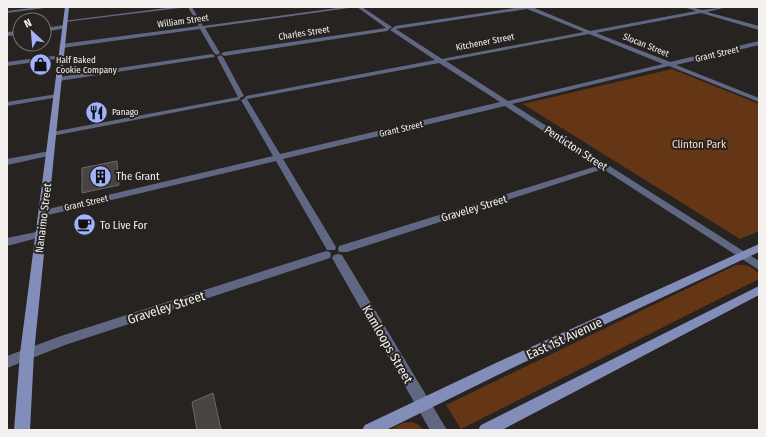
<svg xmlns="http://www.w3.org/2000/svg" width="766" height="437" viewBox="0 0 766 437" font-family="'Fira Sans Condensed',sans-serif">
<rect width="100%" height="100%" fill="#272320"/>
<!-- green -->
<path fill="#643615" d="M672 69 759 104V231L740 239 523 104Z
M736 265C745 264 753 267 759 274V279L461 429 446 405Z
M411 422 417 424 424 430H389L403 423Z"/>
<!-- building -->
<path fill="#484441" stroke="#6e6966" d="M117 161 119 185 82 193V168Z
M213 393 221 430H197L192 402Z"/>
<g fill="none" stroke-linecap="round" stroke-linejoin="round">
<!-- street -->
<path fill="#606782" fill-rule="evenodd" d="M38 7H52L7 13V11Z
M174 7H192L203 26 344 7H356L205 28 220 53 217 55 214 53 200 29 62 48 59 46 62 44 199 26 188 7 65 22 63 21Z
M357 7H362L392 27 387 31 224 56 221 54 224 52 386 28Z
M521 7H532L590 31 696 11 684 7H691L702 10 727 7 707 12 759 26V30L701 13 596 33 670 62 759 41V45L676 65 759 98V102L669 66 512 104 759 261V270L603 169 347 252H339L338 249 339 246 597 166 505 106 283 159 336 247 335 250H327L276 161 44 216 39 213 44 210 273 156 241 100 245 98 246 96 435 60 390 30 395 26ZM527 9 584 32 442 59 396 29ZM589 34 663 64 508 101 446 61ZM439 63 500 102 280 154 247 99Z
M65 25 67 26V28L44 32V28Z
M20 31V35L7 36V32Z
M212 54 215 56 214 57 59 81 56 79 59 77Z
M61 55 63 56V58L7 66V62Z
M220 55 223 57 244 96 240 98 239 100 52 136 48 134 52 132 238 97 217 57Z
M57 94 59 95V97L7 106V102Z
M50 151H53L54 153 53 155 7 165V159Z
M41 231 45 232 46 234 45 236 7 246V238Z
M326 251 330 252 331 255 330 258 65 345 7 368V356L61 336Z
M338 254 342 255 447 430H430L332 258 334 255Z"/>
<!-- secondary -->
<path fill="#838db9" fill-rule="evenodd" d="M65 7H69L34 353 30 430H14L20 353Z
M759 244V252L510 369 386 430H362L365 425 500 361Z
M759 286V295L502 430H478L481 425Z"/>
</g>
<!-- icons -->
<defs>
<symbol id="shop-disc" viewBox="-11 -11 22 22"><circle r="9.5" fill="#a1b3fd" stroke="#272320"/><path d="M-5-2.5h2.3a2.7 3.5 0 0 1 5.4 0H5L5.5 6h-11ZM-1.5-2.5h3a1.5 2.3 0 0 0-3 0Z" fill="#111"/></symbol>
<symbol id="restaurant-disc" viewBox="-11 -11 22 22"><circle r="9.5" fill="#a1b3fd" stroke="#272320"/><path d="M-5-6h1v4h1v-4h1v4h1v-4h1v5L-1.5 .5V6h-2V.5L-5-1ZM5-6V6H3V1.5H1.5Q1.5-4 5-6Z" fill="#111"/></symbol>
<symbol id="building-disc" viewBox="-11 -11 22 22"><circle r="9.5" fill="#a1b3fd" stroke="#272320"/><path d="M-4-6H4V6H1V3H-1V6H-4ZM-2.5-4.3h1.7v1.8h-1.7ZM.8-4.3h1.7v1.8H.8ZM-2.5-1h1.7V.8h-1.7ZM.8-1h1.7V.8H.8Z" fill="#111"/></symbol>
<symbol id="cafe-disc" viewBox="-11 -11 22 22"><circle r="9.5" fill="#a1b3fd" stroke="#272320"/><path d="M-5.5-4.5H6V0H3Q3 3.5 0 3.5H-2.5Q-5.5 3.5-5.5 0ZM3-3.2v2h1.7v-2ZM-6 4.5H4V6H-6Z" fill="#111"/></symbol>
</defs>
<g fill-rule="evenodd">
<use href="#shop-disc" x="28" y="52" width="25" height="25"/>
<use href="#restaurant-disc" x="84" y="100" width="25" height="25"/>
<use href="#building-disc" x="88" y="164" width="25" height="25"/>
<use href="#cafe-disc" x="72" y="212" width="25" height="25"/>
</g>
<g text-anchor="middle" stroke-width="4" stroke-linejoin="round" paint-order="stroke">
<!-- far-street labels -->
<g font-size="9" fill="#f3f0ee" stroke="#272320">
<text transform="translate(183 21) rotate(-8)" y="3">William Street</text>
<text transform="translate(304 33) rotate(-9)" y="3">Charles Street</text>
<text transform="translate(485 42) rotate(-11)" y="3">Kitchener Street</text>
<text transform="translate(646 45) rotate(22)" y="3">Slocan Street</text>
<text transform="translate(717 54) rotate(-13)" y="3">Grant Street</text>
<text transform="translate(401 129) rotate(-13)" y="3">Grant Street</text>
<text transform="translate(86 203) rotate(-13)" y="3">Grant Street</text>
</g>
<!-- far-poi labels -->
<g font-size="9" fill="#f3f0ee" stroke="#272320" text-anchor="start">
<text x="56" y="63">Half Baked<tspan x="56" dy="10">Cookie Company</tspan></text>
<text x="112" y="115">Panago</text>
</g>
<!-- park labels -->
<g font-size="11" fill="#fed9c2" stroke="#272320">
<text x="699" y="148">Clinton Park</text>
</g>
<!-- street labels -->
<g font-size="11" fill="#f3f0ee" stroke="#272320">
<text transform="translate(576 148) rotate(33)" y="4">Penticton Street</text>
<text transform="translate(474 208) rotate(-17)" y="4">Graveley Street</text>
<text transform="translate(43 218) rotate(-83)" y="4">Nanaimo Street</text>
</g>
<!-- poi labels -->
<g font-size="11" fill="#f3f0ee" stroke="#272320" text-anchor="start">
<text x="116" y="180">The Grant</text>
<text x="100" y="229">To Live For</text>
</g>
<!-- near-street labels -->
<g font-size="13" fill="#f3f0ee" stroke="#272320">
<text transform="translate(166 307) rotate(-18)" y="5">Graveley Street</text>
<text transform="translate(564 338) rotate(-25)" y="5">East 1st Avenue</text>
<text transform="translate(388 344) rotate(60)" y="5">Kamloops Street</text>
</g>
</g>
<!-- border -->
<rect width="766" height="437" fill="none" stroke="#f3f0ee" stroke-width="16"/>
<!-- north arrow -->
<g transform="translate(32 32) rotate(334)"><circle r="19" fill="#272320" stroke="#797572"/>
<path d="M0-3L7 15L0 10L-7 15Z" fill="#a1b3fd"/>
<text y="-6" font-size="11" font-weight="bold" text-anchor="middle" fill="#f3f0ee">N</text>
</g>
</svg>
